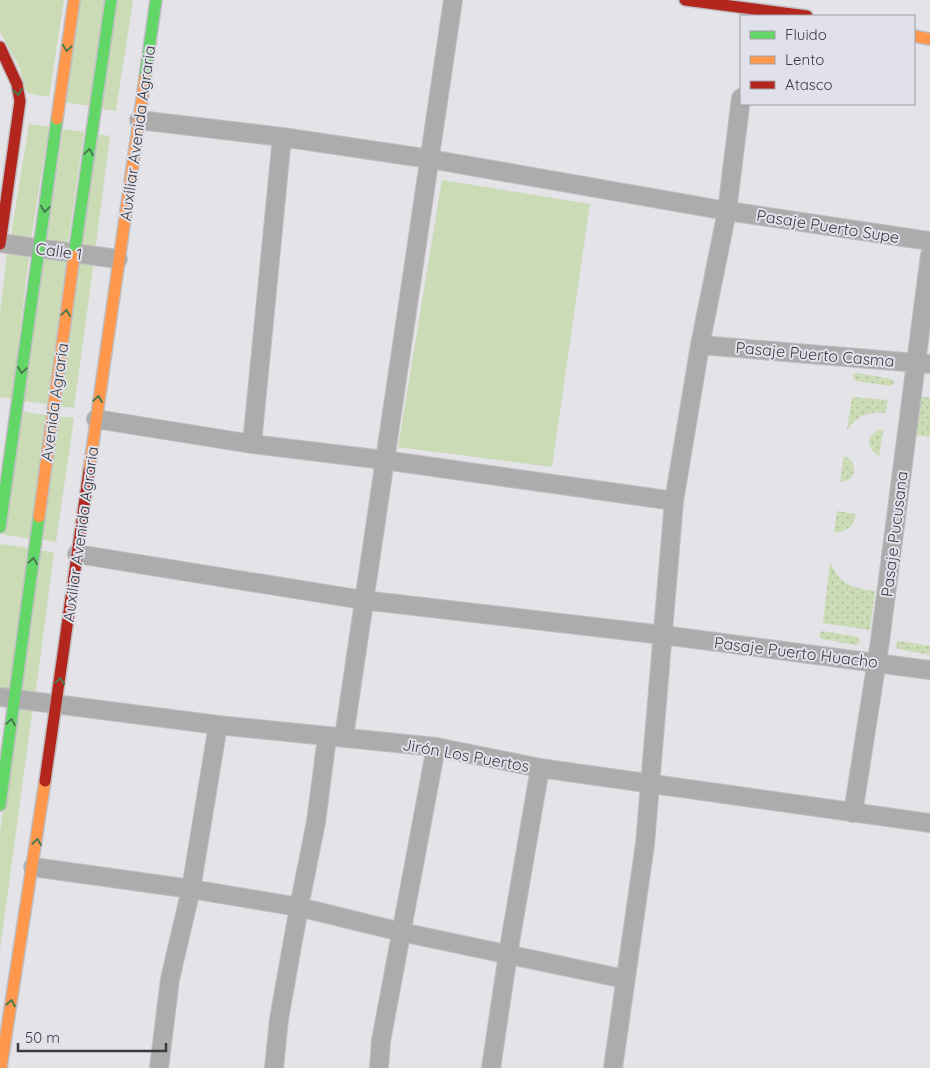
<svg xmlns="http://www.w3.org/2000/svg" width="930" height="1068" viewBox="0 0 930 1068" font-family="Quicksand,sans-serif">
<defs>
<pattern id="grass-dots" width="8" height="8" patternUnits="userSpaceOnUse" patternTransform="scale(1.25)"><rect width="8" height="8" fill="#cadbb5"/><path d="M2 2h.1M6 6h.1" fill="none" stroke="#aebd9d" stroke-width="1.8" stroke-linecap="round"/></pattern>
</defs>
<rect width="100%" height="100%" fill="#e3e3e8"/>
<!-- grass -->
<path fill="url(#grass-dots)" d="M857 373 891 379 894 381 893 384 890 386 856 381 853 377V375Z
M921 396 930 398V437L916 435Z
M852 397 888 400 886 413C868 411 857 415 847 430Z
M879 430H883L879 456C867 450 865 436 879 430Z
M844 456C859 462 857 481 840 482Z
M837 511 856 514C854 526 846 533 834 532Z
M830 562C840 585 852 588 875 591L870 630 823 623Z
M823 631 857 637 860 640V642L856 645 822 639 819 636 820 633Z
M899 641 930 646V655L898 649 895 644Z"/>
<!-- green -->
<path fill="#cadbb5" d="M0 0H64L49 97 27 93 19 66 0 32Z
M79 0H104L89 106 64 102Z
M113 0H133L116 111 96 108Z
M29 124 49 127 31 239 11 235Z
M63 129 84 132 68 243 47 240Z
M94 134 110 136 95 251 79 249Z
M442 180 590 204 552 467 398 447Z
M7 253 29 255 12 399 0 397V313Z
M42 255 67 258 47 404 23 401Z
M77 258 94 260 74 408 57 406Z
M21 411 49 416 30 539 2 534Z
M56 416 74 418 56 542 39 539Z
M0 544 30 548 11 695 0 694Z
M36 550 54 552 35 698 17 696Z
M18 704 33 706 0 950V832Z"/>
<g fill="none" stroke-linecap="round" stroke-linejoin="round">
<defs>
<path id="street" d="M139 120 282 137 430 159 727 211 930 241
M0 243 118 259
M700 345 930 364
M96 419 252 444 384 460 674 501
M252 444 282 137
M77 554 363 600 663 635 930 670
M0 697 218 725 436 747 540 768 930 823
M344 737 453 0
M853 813 880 641 930 255
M33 867 191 889 299 907 401 932 625 979
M159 1068 170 979 191 889 218 725
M274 1068 279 1019 299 907 316 822 327 737
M379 1068 381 1041 436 747
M491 1068 508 954 540 768
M613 1068 645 844 674 501 700 345 727 211 741 98"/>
<path id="fast" d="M145 78 156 0
M74 256 111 0
M0 527 57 119
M0 805 39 517"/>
<path id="slow" d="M914 36 930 39
M57 119 74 0
M89 471 145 78
M39 517 74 256
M1 1068 45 781"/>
<path id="jam" d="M685 0 807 16
M0 47 17 84 20 101 0 244
M45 781 89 471"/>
</defs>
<!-- street casing -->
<use href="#street" stroke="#bfbfc2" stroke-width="20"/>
<!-- fast casing -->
<use href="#fast" stroke="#bfbfc2" stroke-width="14"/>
<!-- slow casing -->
<use href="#slow" stroke="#bfbfc2" stroke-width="14"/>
<!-- jam casing -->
<use href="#jam" stroke="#bfbfc2" stroke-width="14"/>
<!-- street -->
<use href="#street" stroke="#adacad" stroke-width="18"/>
<!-- fast -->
<use href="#fast" stroke="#63d668" stroke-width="11"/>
<!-- slow -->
<use href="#slow" stroke="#ff974d" stroke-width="11"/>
<!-- jam -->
<use href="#jam" stroke="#b3261e" stroke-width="11"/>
</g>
<!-- one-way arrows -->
<defs><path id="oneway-chevron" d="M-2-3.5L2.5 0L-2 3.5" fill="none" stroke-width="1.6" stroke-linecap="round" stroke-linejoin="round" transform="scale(1.25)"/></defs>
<g stroke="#4b794f">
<use href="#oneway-chevron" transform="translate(67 48) rotate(98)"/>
<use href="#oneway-chevron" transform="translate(18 92) rotate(80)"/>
<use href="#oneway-chevron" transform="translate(89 152) rotate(-82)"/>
<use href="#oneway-chevron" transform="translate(45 209) rotate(98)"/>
<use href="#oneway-chevron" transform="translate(66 313) rotate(-82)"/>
<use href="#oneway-chevron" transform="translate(22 370) rotate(98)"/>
<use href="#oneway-chevron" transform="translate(98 399) rotate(-82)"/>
<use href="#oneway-chevron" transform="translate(33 561) rotate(-82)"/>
<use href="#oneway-chevron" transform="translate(60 681) rotate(-82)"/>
<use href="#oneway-chevron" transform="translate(11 722) rotate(-82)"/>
<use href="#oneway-chevron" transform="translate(37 842) rotate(-82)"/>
<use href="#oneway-chevron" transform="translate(11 1003) rotate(-81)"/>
</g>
<g text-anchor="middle" stroke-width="4" stroke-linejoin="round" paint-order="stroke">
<!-- street labels -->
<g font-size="16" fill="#3b3b3f" stroke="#e0e1eb">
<text transform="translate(137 133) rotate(-82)" y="6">Auxiliar Avenida Agraria</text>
<text transform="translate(828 226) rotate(9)" y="6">Pasaje Puerto Supe</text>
<text transform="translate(59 251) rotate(8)" y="6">Calle 1</text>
<text transform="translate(815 354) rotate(5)" y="6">Pasaje Puerto Casma</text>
<text transform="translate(54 402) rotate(-82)" y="6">Avenida Agraria</text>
<text transform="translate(80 534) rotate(-82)" y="6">Auxiliar Avenida Agraria</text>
<text transform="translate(894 534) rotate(-83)" y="6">Pasaje Pucusana</text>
<text transform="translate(796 652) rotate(7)" y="6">Pasaje Puerto Huacho</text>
<text transform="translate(466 755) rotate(10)" y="6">Jirón Los Puertos</text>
</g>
</g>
<!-- legend -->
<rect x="740" y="15" width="175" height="90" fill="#e0e1eb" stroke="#9e9fa6"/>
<rect x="750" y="31" width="25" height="8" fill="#63d668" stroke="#9e9fa6"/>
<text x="785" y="40" font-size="15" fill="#3b3b3f">Fluido</text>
<rect x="750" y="56" width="25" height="8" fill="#ff974d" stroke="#9e9fa6"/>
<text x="785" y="65" font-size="15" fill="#3b3b3f">Lento</text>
<rect x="750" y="81" width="25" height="8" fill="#b3261e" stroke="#9e9fa6"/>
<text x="785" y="90" font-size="15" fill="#3b3b3f">Atasco</text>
<!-- scale -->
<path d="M18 1043v8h148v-8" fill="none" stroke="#3b3b3f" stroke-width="2.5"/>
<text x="25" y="1043" font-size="15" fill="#3b3b3f" stroke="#e0e1eb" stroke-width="4" paint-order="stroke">50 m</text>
</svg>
